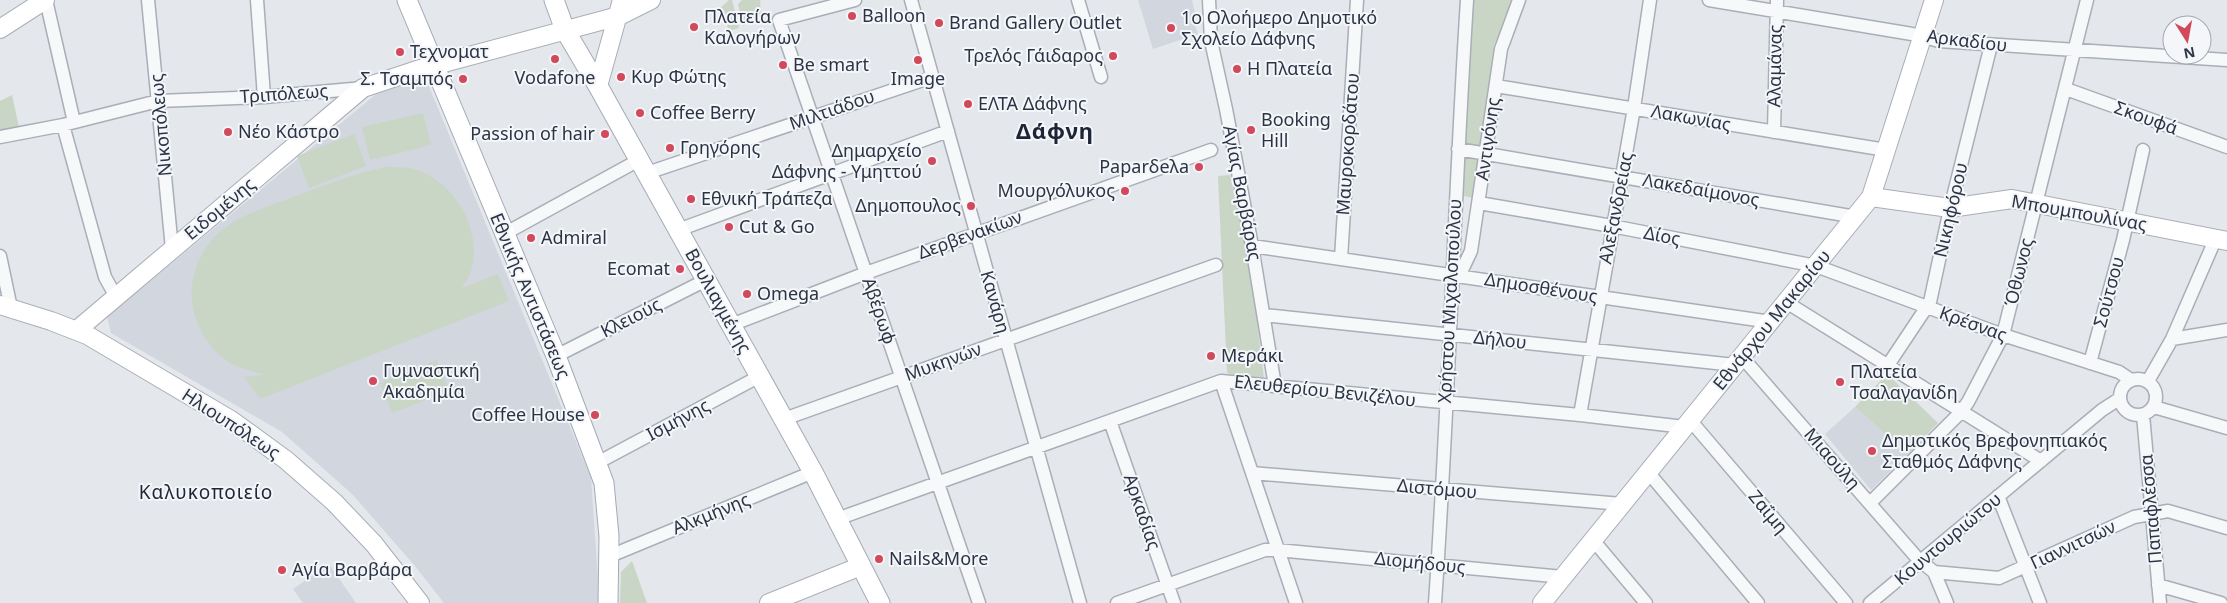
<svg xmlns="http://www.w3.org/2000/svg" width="2227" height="603" viewBox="0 0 2227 603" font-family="'Noto Sans',sans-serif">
<rect width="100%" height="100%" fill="#e4e7ec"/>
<!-- built -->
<path fill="#d2d6de" d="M1138 0H1192L1196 17 1193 19 1198 34 1153 49Z
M428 84 591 478 599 594 598 603H444L415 566 352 494 282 432 111 333 107 317 381 90 404 85Z
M1855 407 1908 454 1871 490 1825 434Z
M329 564 356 603H303L293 589Z"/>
<!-- green -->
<path fill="#c9d6c5" d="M729 0H732L739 28 728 31 726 14 718 10Z
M742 0H760L761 14 743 26 738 4Z
M1472 0H1514L1494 45 1484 148 1464 142Z
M12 95 19 127 0 132V101Z
M423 113 431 145 370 160 362 127Z
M354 134 366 166 309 188 297 156Z
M1462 154 1483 157 1477 199 1460 195Z
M386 167C394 167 402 167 410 168 454 178 485 231 470 274 468 279 464 283 462 288L498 274 509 301 260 399 244 377 264 375C256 372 247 370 239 367 217 360 200 334 194 313 190 297 191 280 197 265 215 220 255 212 296 196 326 185 355 173 386 167Z
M1230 175 1251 272 1264 379H1247L1227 373 1218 176Z
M437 360 449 391 392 413 380 383Z
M1887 374 1938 423 1908 454 1855 407Z
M632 561 647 603H620L621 572Z"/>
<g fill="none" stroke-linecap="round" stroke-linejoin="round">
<defs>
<path id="street" d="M46 0 74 122
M148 0 172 249
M257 0 264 97
M855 0 779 20 979 603
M911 0 1080 603
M1078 0 1101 77
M1209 0 1211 41 1226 109 1252 246 1275 386
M1709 0 1912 34 1939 41 2227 60
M1496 86 1886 150
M2066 89 2227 147
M63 125 105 277 116 297
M1774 132 1777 0
M0 137 63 125 158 101 264 97 363 88
M1458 149 1856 217
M647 173 932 77
M1479 203 1612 226 1816 266 2003 335 2119 372 2131 380
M678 230 948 131
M504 234 639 160
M1252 246 1771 322
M0 256 11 308
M1341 259 1357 0
M1454 274 1463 268 1471 251 1501 49 1519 0
M1786 302 2041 461
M1264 315 1735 365
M731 325 866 273 1211 150
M2172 339 2227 330
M556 356 706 280
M1742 357 1918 559 1934 572 1999 578 2134 517 2168 511 2227 528
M2090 363 2123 240 2143 150
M1888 365 1930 302 1950 209 1991 45
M2120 397a18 18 0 1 1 36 0a18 18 0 1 1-36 0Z
M1221 381 1296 603
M2148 381 2172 339 2215 240
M2154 407 2227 428
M1580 415 1634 108 1650 0
M2143 415 2160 603
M784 419 1216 265
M1690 420 1846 603
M1110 421 1174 603
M597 463 760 376
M1648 472 1758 603
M1252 473 1622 504
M1998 496 2040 603
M1870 503 1961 412 1968 402 2003 335 2087 0
M837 519 1221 381 1580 415 1685 427
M1593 540 1646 603
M610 556 813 472
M1934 572 1947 603
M2158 585 2221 603
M1117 603 1265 550H1277L1563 577
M1435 603C1449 402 1454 201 1467 0
M1870 603 2102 410 2119 399"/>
<path id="secondary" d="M0 29 45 0
M598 86 622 0
M1871 197 1950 208 2012 199 2227 241
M0 305 51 321 87 335 231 420 286 460 334 502 374 544 420 603
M77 330 363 88 417 70 619 16 651 0
M769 603 861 566
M1542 603 1871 197 1934 0"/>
<path id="primary" d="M407 0 556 356 604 483 609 536 608 603
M554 0 565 30 598 86 813 472 880 603"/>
</defs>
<!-- street casing -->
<use href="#street" stroke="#a9aeb7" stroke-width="15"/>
<!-- secondary casing -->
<use href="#secondary" stroke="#a9aeb7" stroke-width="20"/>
<!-- primary casing -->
<use href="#primary" stroke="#a3abb8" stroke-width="21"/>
<!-- street -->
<use href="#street" stroke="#f7f8fa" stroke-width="12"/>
<!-- secondary -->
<use href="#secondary" stroke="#fff" stroke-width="18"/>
<!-- primary -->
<use href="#primary" stroke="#fff" stroke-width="19"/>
</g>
<!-- markers -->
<g fill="#d1495b" stroke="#f4f6f9" stroke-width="2">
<circle cx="852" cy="16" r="5"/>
<circle cx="939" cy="23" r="5"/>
<circle cx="694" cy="27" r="5"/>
<circle cx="1171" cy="28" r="5"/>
<circle cx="400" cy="52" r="5"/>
<circle cx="1113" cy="56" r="5"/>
<circle cx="555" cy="59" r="5"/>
<circle cx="918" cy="60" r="5"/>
<circle cx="783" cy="65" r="5"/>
<circle cx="1237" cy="69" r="5"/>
<circle cx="621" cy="77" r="5"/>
<circle cx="463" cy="79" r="5"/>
<circle cx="968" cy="104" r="5"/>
<circle cx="640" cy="113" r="5"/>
<circle cx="1251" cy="130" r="5"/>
<circle cx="228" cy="132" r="5"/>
<circle cx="605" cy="134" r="5"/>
<circle cx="670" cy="148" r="5"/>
<circle cx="932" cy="161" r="5"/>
<circle cx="1199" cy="167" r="5"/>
<circle cx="1125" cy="191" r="5"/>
<circle cx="691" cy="199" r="5"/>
<circle cx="971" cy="206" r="5"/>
<circle cx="729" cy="227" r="5"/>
<circle cx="531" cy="238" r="5"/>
<circle cx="680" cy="269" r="5"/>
<circle cx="747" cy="294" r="5"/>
<circle cx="1211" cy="356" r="5"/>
<circle cx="373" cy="381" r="5"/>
<circle cx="1840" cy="382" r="5"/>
<circle cx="595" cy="415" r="5"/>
<circle cx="1872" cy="451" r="5"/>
<circle cx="879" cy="559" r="5"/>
<circle cx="282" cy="570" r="5"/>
</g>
<g text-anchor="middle" stroke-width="4" stroke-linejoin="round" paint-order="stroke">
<!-- poi labels -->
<g font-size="18" fill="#2b3445" stroke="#f4f6f9" text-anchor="start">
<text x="862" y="22">Balloon</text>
<text x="704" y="23">Πλατεία<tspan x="704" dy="21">Καλογήρων</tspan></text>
<text x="1181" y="24">1ο Ολοήμερο Δημοτικό<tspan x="1181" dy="21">Σχολείο Δάφνης</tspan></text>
<text x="949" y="29">Brand Gallery Outlet</text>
<text x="410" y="58">Τεχνοματ</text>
<text x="1103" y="62" text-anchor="end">Τρελός Γάιδαρος</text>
<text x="793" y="71">Be smart</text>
<text x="1247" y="75">Η Πλατεία</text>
<text x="631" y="83">Κυρ Φώτης</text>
<text x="555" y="84" text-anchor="middle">Vodafone</text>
<text x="453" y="85" text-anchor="end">Σ. Τσαμπός</text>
<text x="918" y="85" text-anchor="middle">Image</text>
<text x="978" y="110">ΕΛΤΑ Δάφνης</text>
<text x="650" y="119">Coffee Berry</text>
<text x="1261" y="126">Booking<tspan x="1261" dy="21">Hill</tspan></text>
<text x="238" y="138">Νέο Κάστρο</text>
<text x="595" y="140" text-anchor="end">Passion of hair</text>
<text x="680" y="154">Γρηγόρης</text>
<text x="922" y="157" text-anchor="end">Δημαρχείο<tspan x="922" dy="21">Δάφνης - Υμηττού</tspan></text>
<text x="1189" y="173" text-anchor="end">Paparδeλa</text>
<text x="1115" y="197" text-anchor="end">Μουργόλυκος</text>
<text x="701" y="205">Εθνική Τράπεζα</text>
<text x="961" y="212" text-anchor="end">Δημοπουλος</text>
<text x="739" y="233">Cut &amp; Go</text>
<text x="541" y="244">Admiral</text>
<text x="670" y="275" text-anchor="end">Ecomat</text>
<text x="757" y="300">Omega</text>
<text x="1221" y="362">Μεράκι</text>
<text x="383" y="377">Γυμναστική<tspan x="383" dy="21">Ακαδημία</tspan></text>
<text x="1850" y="378">Πλατεία<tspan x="1850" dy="21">Τσαλαγανίδη</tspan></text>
<text x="585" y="421" text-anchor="end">Coffee House</text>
<text x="1882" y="447">Δημοτικός Βρεφονηπιακός<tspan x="1882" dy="21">Σταθμός Δάφνης</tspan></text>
<text x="889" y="565">Nails&amp;More</text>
<text x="292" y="576">Αγία Βαρβάρα</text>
</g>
<!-- street labels -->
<g font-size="18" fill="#2b3445" stroke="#f4f6f9">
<text transform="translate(1967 41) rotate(7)" y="6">Αρκαδίου</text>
<text transform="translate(1775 66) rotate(-89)" y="6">Αλαμάνας</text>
<text transform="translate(284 94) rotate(-4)" y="6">Τριπόλεως</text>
<text transform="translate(832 110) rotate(-19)" y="6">Μιλτιάδου</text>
<text transform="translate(1691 118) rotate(10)" y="6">Λακωνίας</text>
<text transform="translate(2146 118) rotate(20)" y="6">Σκουφά</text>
<text transform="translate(161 125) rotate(-95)" y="6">Νικοπόλεως</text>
<text transform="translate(1488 139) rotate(-82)" y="6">Αντιγόνης</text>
<text transform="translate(1348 144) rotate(-86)" y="6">Μαυροκορδάτου</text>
<text transform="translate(1701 190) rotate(10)" y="6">Λακεδαίμονος</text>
<text transform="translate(1242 193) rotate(79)" y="6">Αγίας Βαρβάρας</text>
<text transform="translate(1616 208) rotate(-79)" y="6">Αλεξανδρείας</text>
<text transform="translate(220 209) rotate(-40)" y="6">Ειδομένης</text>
<text transform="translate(1951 210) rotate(-77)" y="6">Νικηφόρου</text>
<text transform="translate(2079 213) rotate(10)" y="6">Μπουμπουλίνας</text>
<text transform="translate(970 235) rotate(-20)" y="6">Δερβενακίων</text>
<text transform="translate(1662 236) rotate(11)" y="6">Δίος</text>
<text transform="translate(2019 272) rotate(-76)" y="6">Όθωνος</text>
<text transform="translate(1541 288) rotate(9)" y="6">Δημοσθένους</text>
<text transform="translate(2109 292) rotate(-75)" y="6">Σούτσου</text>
<text transform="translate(530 296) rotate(67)" y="6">Εθνικής Αντιστάσεως</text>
<text transform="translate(718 301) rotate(61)" y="6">Βουλιαγμένης</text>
<text transform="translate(1450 301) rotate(-87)" y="6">Χρήστου Μιχαλοπούλου</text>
<text transform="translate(995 302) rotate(74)" y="6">Κανάρη</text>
<text transform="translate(879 311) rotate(71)" y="6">Αβέρωφ</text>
<text transform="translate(631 318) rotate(-27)" y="6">Κλειούς</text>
<text transform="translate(1772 320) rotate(-51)" y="6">Εθνάρχου Μακαρίου</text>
<text transform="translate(1973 324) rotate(20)" y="6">Κρέσνας</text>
<text transform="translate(1500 340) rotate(6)" y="6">Δήλου</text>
<text transform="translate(943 362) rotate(-20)" y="6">Μυκηνών</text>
<text transform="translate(1325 391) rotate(6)" y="6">Ελευθερίου Βενιζέλου</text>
<text transform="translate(678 420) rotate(-28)" y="6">Ισμήνης</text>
<text transform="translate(231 424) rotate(33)" y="6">Ηλιουπόλεως</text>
<text transform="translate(1832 459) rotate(49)" y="6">Μιαούλη</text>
<text transform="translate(1437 489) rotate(5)" y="6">Διστόμου</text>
<text transform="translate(2151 509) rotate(-95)" y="6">Παπαφλέσσα</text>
<text transform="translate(1142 512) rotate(71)" y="6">Αρκαδίας</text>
<text transform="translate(1768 512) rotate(50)" y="6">Ζαΐμη</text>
<text transform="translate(711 514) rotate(-22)" y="6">Αλκμήνης</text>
<text transform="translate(1948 539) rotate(-40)" y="6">Κουντουριώτου</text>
<text transform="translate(2073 545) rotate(-25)" y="6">Γιαννιτσών</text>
<text transform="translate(1420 563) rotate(6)" y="6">Διομήδους</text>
</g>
<!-- neighbourhood labels -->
<g font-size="19" letter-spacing="1" fill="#1d2536" stroke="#f4f6f9">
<text x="206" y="499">Καλυκοποιείο</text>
</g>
<!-- district labels -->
<g font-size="22" font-weight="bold" letter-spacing="1" fill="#1d2536" stroke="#f4f6f9">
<text x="1055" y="139">Δάφνη</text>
</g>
</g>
<!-- north arrow -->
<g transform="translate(2187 40) rotate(169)"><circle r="24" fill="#f4f6f9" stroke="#a4a8b1"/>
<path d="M0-4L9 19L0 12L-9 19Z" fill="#d1495b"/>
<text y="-8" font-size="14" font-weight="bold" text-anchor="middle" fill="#2b3445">N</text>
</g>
</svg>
